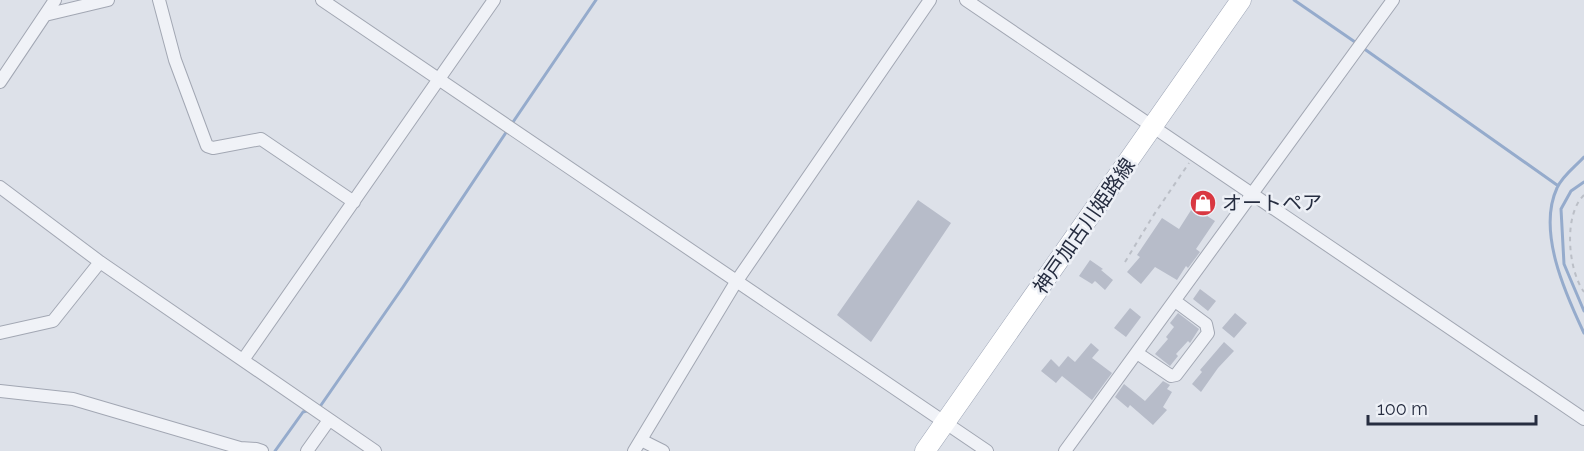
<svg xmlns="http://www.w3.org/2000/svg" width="1584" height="451" viewBox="0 0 1584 451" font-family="Raleway,'Noto Sans JP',sans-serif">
<rect width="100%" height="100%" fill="#dde1e9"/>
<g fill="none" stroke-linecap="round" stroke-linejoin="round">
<!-- stream -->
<path stroke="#95abcc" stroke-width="3" d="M1294 0 1355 42
M1363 48 1557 185
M511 125 596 0
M1584 157C1576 166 1562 176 1557 188 1537 231 1565 293 1584 333
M1584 182 1571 191 1561 209 1564 264 1584 311
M319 408 403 287 507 131
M275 451 303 412 310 410"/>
</g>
<!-- building -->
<path fill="#b7bcc9" d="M918 200 951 223 871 342 837 315Z
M1193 207 1215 221 1196 249 1200 252 1188 268 1186 266 1177 280 1155 267 1141 284 1127 272 1140 257 1137 255 1162 218 1179 229Z
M1090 260 1103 269 1101 270 1113 280 1105 290 1095 281 1092 284 1079 276Z
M1200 289 1216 301 1208 311 1193 299Z
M1130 308 1141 317 1126 337 1114 328Z
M1178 313 1199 329 1190 343 1188 341 1176 354 1178 356 1170 366 1155 354 1168 339 1166 337 1174 327 1170 323Z
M1235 313 1247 323 1234 338 1222 328Z
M1224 342 1234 351 1218 368 1201 392 1192 384 1202 372 1200 370Z
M1091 343 1099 350 1092 358 1112 373 1092 400 1062 376 1056 383 1041 371 1051 359 1059 367 1068 356 1075 362Z
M1163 381 1170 385 1167 389 1172 392 1163 407 1167 410 1153 425 1130 405 1128 408 1115 397 1124 384 1145 401Z"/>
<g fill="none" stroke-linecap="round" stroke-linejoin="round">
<defs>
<path id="minor" d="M159 0 175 60 207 146 213 148 261 139 354 202
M322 0 987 451
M966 0 1584 419
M45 15 108 0
M0 82 55 0
M0 187 100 262 375 451
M0 333 53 321 100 262
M1137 353 1171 376 1176 375 1208 333 1206 324 1175 301
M243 360 494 0
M0 391 73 399 240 448 256 449 262 451
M641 440 663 451
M307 451 329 420
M634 451 736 282 930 0
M1065 451 1393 0"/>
<path id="primary" d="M925 451 1241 0"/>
</defs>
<!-- minor casing -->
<use href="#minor" stroke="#a2a7b3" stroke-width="14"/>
<!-- primary casing -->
<use href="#primary" stroke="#9ca4b5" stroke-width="21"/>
<!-- path -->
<path stroke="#bbbfc7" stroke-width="2" stroke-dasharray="4.5 4.5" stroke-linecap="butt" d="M1584 195C1563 215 1568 270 1584 292
M1125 262 1153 216 1189 163"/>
<!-- minor -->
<use href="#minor" stroke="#f0f2f7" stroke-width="12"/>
<!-- primary -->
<use href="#primary" stroke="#fff" stroke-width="20"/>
</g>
<!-- icons -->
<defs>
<symbol id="shop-disc" viewBox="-11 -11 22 22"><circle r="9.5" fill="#d93741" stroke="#edf0f6"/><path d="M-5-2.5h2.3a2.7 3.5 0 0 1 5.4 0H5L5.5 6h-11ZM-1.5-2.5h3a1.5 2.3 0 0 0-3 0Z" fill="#fff"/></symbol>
</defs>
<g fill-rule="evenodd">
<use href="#shop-disc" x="1188" y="188" width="30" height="30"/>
</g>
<g text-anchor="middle" stroke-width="5" stroke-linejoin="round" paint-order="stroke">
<!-- poi labels -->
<g font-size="20" fill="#262d40" stroke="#edf0f6" text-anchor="start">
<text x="1222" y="210">オートペア</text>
</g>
<!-- street labels -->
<g font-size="20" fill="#262d40" stroke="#edf0f6">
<text transform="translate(1084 226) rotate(-55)" y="7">神戸加古川姫路線</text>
</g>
</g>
<!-- scale -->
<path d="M1368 415v9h168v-9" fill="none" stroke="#262d40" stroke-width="3"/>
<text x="1377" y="415" font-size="18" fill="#262d40" stroke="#edf0f6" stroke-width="4.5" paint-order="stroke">100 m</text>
</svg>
